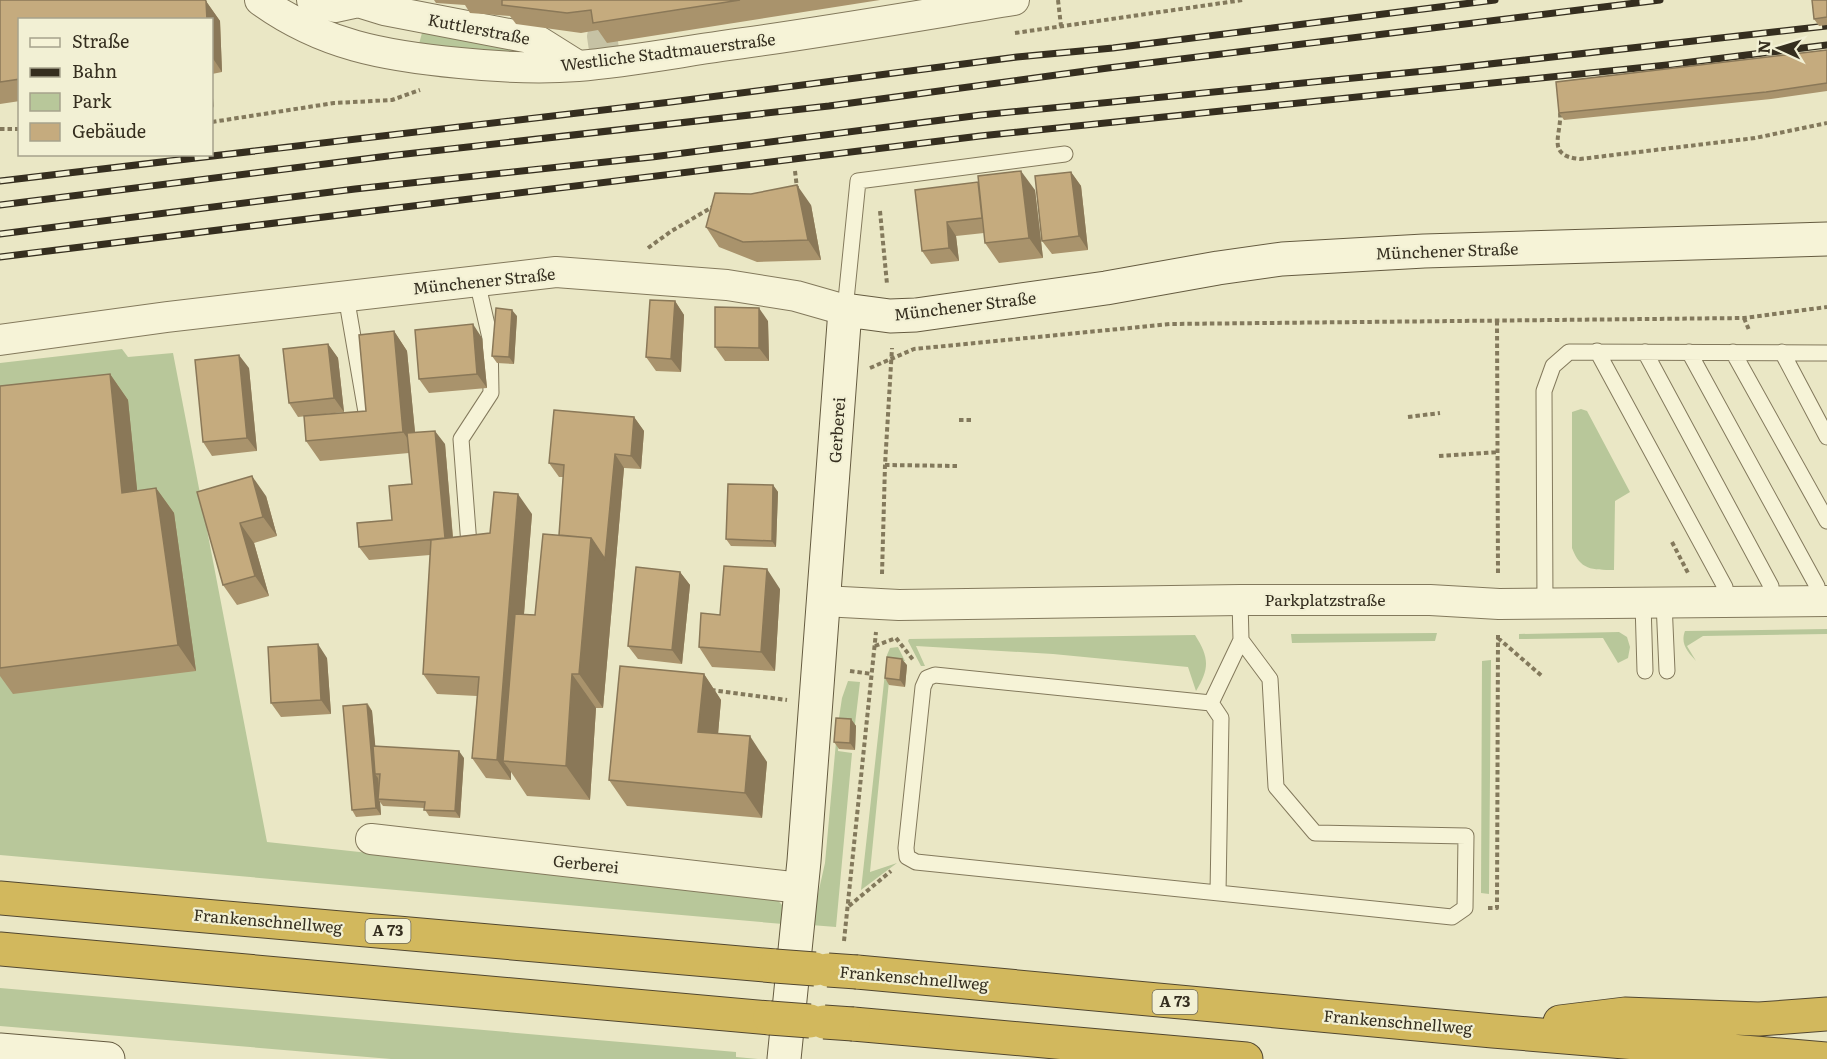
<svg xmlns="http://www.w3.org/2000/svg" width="1827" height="1059" viewBox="0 0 1827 1059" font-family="Literata,serif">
<rect width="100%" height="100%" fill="#eae7c5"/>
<!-- green -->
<path fill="#b8c79a" d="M423 29 519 46 530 55 419 44Z
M122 349 128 357 173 353 267 842 775 897 782 905 783 924 0 855V363Z
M1581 409 1587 411 1630 492 1615 501 1614 570C1592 570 1580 570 1572 548V412Z
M1827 629V634L1703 636 1687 646 1696 661C1688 652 1680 644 1685 631Z
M1619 632 1627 637 1630 647 1628 658 1618 663 1603 638 1519 639V634Z
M1437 633 1435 641 1292 643 1291 634Z
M1195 635C1209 657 1210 668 1196 691L1188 667 1053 654 916 646 925 666H921L908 641 909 639Z
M898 647 905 661H891L870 872 897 863 861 890 887 655 890 648Z
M1491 660 1489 893V894L1481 893 1482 661Z
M848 681 860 682 855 724 840 723 838 751 852 753 836 927 811 925 825 863 837 731 842 698Z
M0 988 736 1052V1057L758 1059H391L0 1026Z"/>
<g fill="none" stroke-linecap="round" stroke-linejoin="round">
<!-- street-tunnel -->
<path stroke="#c6c2a4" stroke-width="30" stroke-dasharray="30 15" stroke-linecap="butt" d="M606 63 602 36 612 34 609 0"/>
<defs>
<path id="lane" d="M346 296 367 418 359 420
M845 310 858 181 1065 154
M1597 351 1725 587V602
M1645 352 1771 586V602
M1689 352 1817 586 1818 601
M1733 352 1827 521
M1782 352 1827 437
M469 545 461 439 491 393 490 338 477 281
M1664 602 1667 671
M1545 603 1544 391 1553 366 1569 352 1827 353
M1643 603 1645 671
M1211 703 935 675 927 678 923 687 906 848 907 857 916 862 1452 917 1465 908 1466 836 1315 833 1276 787 1270 679 1241 640
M1218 893 1221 718 1211 703 1241 640 1240 600"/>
<path id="street" d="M260 0C322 45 385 56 460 63 499 67 539 69 578 66 626 62 674 53 722 46 820 33 916 16 1014 0
M312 0 335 7 358 2 384 10
M382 0 384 10 535 39 578 66
M0 340 167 317 556 272 727 285 796 296 845 310
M823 601 899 605 1240 600H1430L1499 604 1827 601
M371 839 801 888"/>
<path id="secondary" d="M0 1050 108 1059
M784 1059 804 861 845 310 890 316 916 315 1106 288 1218 268 1282 259 1424 251 1827 239"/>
<path id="highway" d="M0 898 775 966
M0 949 770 1018
M857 972 1493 1031 1827 1059
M1560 1022 1625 1014 1759 1019 1827 1014
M853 1024 1246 1059"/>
</defs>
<!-- lane casing -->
<use href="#lane" stroke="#83795c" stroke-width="17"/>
<!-- street casing -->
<use href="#street" stroke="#83795c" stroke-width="32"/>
<!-- secondary casing -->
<use href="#secondary" stroke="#655b40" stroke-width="35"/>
<!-- highway casing -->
<use href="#highway" stroke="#524730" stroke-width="35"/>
<!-- path -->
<path stroke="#83795c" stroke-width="4" stroke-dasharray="4.5 3" stroke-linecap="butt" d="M1058 0 1061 26
M1015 33 1243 0
M1560 113C1562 134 1545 156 1580 159L1755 138 1827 123
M212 122 334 103 392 100 420 90
M0 129H20
M795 171 797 188
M880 211 887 284
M648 248 670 232 714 206
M1744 318 1749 330
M1497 321 1498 575
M870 368 914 349 1170 324 1744 318 1827 307
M1408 417 1440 413
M959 420H974
M1439 456 1498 452
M885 465 958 466
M1672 542 1688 573
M882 574 885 465 892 348
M1498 638 1543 677
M875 646 896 638 914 661
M850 671 872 674
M711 690 787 700
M849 906 891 871
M1488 908H1497L1498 634
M844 941 876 632"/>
<!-- lane -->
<use href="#lane" stroke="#f6f3d7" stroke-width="15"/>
<!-- street -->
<use href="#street" stroke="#f6f3d7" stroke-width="30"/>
<!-- secondary -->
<use href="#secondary" stroke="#f6f3d7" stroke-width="33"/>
<!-- highway -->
<use href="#highway" stroke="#d2b85d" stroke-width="33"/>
<defs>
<path id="rail" d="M0 181 671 102 1017 57 1113 48 1495 0
M0 205 388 156 829 106 1108 68 1660 0
M0 234 355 189 652 157 981 115 1445 69 1827 26
M0 257 980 136 1667 65 1827 45"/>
</defs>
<!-- rail casing -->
<use href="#rail" stroke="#352e1f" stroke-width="7"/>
<!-- rail -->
<use href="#rail" stroke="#f2f0d4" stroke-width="4.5" stroke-dasharray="14" stroke-linecap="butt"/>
<defs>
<path id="highway-bridge" d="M775 966 815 969
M828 970 857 972
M770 1018 810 1021
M824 1022 853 1024"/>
</defs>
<!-- highway-bridge casing -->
<use href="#highway-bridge" stroke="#524730" stroke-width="35" stroke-linecap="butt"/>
<!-- highway-bridge -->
<use href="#highway-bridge" stroke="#d2b85d" stroke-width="33"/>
</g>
<!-- wall -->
<path fill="#a9936c" d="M0 0H205L220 21 222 72 212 74V20H20V101L0 104Z
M434 0H880L607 43 598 30 581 33 516 24 510 16 470 13 465 5 436 3Z
M1827 0V25L1819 26 1814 19Z
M1827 50V91L1771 99 1564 120 1559 113Z
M1071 172 1081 186 1088 250 1052 254 1042 241Z
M978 182 1035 190 1043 258 999 263 985 243 984 233 956 236 959 261 931 264 922 251Z
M811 205 821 260 757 262 719 247 706 227Z
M675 301 684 315 681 372 656 371 646 357Z
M517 316 514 364 497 363 492 356Z
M768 321 769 361H725L715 347Z
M394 331 407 351 415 433 445 444 453 537 490 533 532 514 524 614 535 615 559 535 563 477H559L549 463 634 417 644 431 641 469 624 468 603 708H596L590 800 527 796 511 772V780L486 778 472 758 477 696 437 694 423 674 430 555 369 560 359 547 392 520 412 484 409 453 320 461 306 441 366 411Z
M482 338 487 388 429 393 419 379Z
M328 344 338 358 344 412 298 417 289 403Z
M249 368 257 451 212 456 203 442Z
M110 374 128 400 137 491 156 488 174 513 196 671 13 694 0 676V386Z
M773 485 778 492 776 547 731 546 726 539Z
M197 492 266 496 277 536 254 543 269 596 237 605 223 585Z
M680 572 690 585 682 664 638 659 628 646Z
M780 589 775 671 712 667 699 647 720 615Z
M327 658 331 714 281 717 271 703Z
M907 665 905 687 889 685 885 678Z
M704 674 721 700 718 734 767 762 762 818 627 806 609 780Z
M368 704 372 711 375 746 464 758 460 818 429 816 424 808 383 806 380 802 381 815 356 817 352 810Z
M851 719 856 726 855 750 839 749 834 742Z"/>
<!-- shaded-wall -->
<path fill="#8a7858" d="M206 1 220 21 222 72 212 57V20H207Z
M212 88 214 108 212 104Z
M1021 171 1035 190 1043 258 1029 238Z
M1071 172 1081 186 1088 250 1079 236Z
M797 185 811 205 821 260 808 240Z
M947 222 956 236 959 261 949 248Z
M675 301 684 315 681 372 671 359Z
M759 308 768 321 769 361 759 348Z
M512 310 517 316 514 364 509 357Z
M473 324 482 338 487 388 477 374Z
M394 331 407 351 417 452 403 432Z
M328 344 338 358 344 412 334 398Z
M239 355 249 368 257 451 247 438Z
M110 374 128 400 140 518 122 493Z
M634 417 644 431 641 469 631 456Z
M435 431 445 444 454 552 445 539Z
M615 454 624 468 603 708 579 674 591 538Z
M252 476 266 496 277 536 263 517Z
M773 485 778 492 776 547 772 541Z
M156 488 174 513 196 671 178 645Z
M518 494 532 514 512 762 503 761 511 772V780L497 760Z
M240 523 254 543 269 596 255 576Z
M767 569 780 589 775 671 761 652Z
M680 572 690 585 682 664 672 650Z
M318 644 327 658 331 714 321 700Z
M902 659 907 665 905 687 900 680Z
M572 674 596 708 590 800 566 766Z
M704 674 721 700 716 757 698 732Z
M367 704 372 711 378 774H375L378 778 380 799H378L380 802 381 815 376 808Z
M851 719 856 726 855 750 850 743Z
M750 736 767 762 762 818 745 793Z
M459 751 464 758 460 818 455 811Z"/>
<!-- building -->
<path fill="#c5ab7e" stroke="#8a7858" stroke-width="1.5" d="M0 0H205L206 1 207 20H20V79L0 82Z
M502 0H740L593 23 591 10 567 13 502 5Z
M1812 0H1827V17L1814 19Z
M1827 50V83L1766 92 1559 113 1556 82Z
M1021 171 1029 238 985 243 978 176Z
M1071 172 1079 236 1042 241 1035 176Z
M978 182 982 218 947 222 949 248 922 251 915 190Z
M797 185 808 240 743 242 706 227 715 193 751 194Z
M650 300 675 301 671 359 646 357Z
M715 307 759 308V348L715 347Z
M496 308 512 310 509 357 492 356Z
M473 324 477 374 419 379 415 330Z
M394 331 403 432 306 441 304 416 366 411 359 335Z
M328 344 334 398 289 403 283 349Z
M239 355 247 438 203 442 195 360Z
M110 374 122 493 156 488 178 645 0 668V386Z
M554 410 634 417 631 456 615 454 605 559 591 538 559 535 564 465 549 463Z
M435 431 445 538 359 547 357 523 392 520 389 486 412 484 407 433Z
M252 476 263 517 240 523 255 576 223 585 197 492Z
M728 484 773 485 772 541 726 539Z
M494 492 518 494 497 760 472 758 479 677 423 674 431 540 490 533Z
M543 534 591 538 579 674H572L566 766 503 761 515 614 535 615Z
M724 566 767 569 761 652 699 647 701 613 720 615Z
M636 567 680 572 672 650 628 646Z
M318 644 321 700 271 703 268 647Z
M887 657 902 659 900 680 885 678Z
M620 666 704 674 698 732 750 736 745 793 609 780Z
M367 704 376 808 352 810 343 706Z
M836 718 851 719 850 743 834 742Z
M373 746 459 751 455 811 424 810 425 802 378 799 380 774H375Z"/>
<g text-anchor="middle" stroke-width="4.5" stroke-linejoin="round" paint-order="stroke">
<!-- shield labels -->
<g fill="#f2f0d4" stroke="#6e6855" stroke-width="1.5">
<rect x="365.5" y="919" width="45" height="24" rx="4.5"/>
<rect x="1152.5" y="990" width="45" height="24" rx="4.5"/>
</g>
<g font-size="15" font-weight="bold" fill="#352e1f">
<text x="388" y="936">A 73</text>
<text x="1175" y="1007">A 73</text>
</g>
<!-- street labels -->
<g font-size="16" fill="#352e1f" stroke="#f2f0d4">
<text transform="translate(479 29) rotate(11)" y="6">Kuttlerstraße</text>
<text transform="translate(668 52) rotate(-7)" y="6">Westliche Stadtmauerstraße</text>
<text transform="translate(1447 251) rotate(-2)" y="6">Münchener Straße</text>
<text transform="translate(484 281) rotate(-6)" y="6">Münchener Straße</text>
<text transform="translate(965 306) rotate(-7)" y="6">Münchener Straße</text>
<text transform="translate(837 430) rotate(-86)" y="6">Gerberei</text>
<text x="1325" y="606">Parkplatzstraße</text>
<text transform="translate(586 864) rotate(6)" y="6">Gerberei</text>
<text transform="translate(268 921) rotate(5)" y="6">Frankenschnellweg</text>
<text transform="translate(914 978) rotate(5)" y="6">Frankenschnellweg</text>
<text transform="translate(1398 1022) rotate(5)" y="6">Frankenschnellweg</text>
</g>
</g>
<!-- legend -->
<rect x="18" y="18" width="195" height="138" fill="#f2f0d4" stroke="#a6a28c" stroke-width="1.5"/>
<rect x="30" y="38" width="30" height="9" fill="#f6f3d7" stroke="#a6a28c" stroke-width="1.5"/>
<text x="72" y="48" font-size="18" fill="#352e1f">Straße</text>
<rect x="30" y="68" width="30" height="9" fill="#352e1f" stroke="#a6a28c" stroke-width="1.5"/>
<text x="72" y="78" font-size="18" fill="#352e1f">Bahn</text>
<rect x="30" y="93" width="30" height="18" fill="#b8c79a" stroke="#a6a28c" stroke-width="1.5"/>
<text x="72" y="108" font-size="18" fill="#352e1f">Park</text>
<rect x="30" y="123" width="30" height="18" fill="#c5ab7e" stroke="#a6a28c" stroke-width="1.5"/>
<text x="72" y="138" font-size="18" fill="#352e1f">Gebäude</text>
<!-- north arrow -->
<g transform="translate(1779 48) rotate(274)" stroke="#f2f0d4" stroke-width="4.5" paint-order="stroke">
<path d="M0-4.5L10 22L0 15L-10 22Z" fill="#352e1f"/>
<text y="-9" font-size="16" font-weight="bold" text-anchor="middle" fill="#352e1f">N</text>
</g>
</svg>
